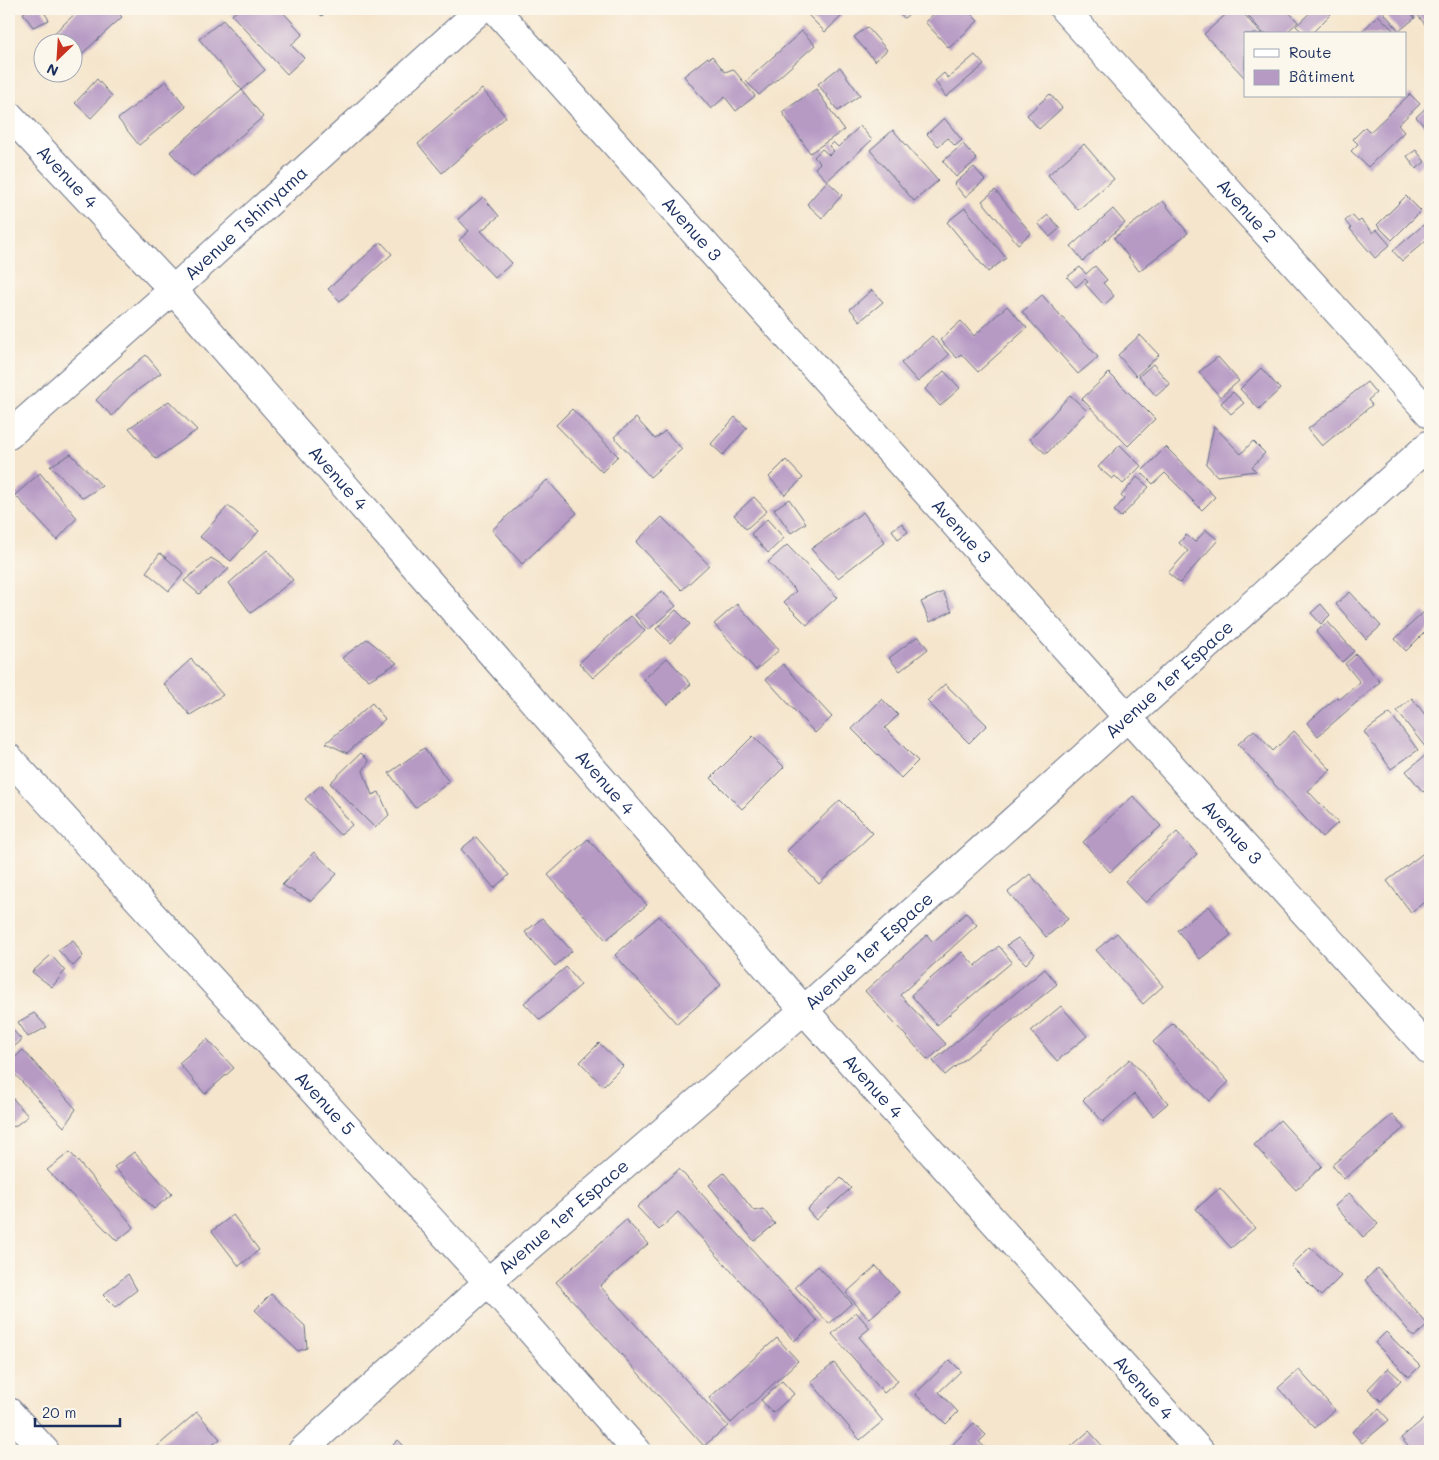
<svg xmlns="http://www.w3.org/2000/svg" width="1439" height="1460" viewBox="0 0 1439 1460" font-family="Mali,sans-serif">
<rect width="100%" height="100%" fill="#fbf7ec"/>
<filter id="ink" filterUnits="userSpaceOnUse"><feTurbulence type="fractalNoise" baseFrequency=".02" numOctaves="2"/><feDisplacementMap in="SourceGraphic" scale="10" xChannelSelector="R" yChannelSelector="G"/><feConvolveMatrix kernelMatrix="1 2 1 2 8 2 1 2 1" color-interpolation-filters="sRGB"/></filter>
<filter id="wash" filterUnits="userSpaceOnUse"><feTurbulence type="fractalNoise" baseFrequency=".0096" numOctaves="4" result="noise"/><feDisplacementMap in="SourceGraphic" scale="20" xChannelSelector="R" yChannelSelector="G"/><feGaussianBlur stdDeviation="1.12" result="paint"/><feColorMatrix in="noise" values="0 0 0 0 0 0 0 0 0 0 0 0 0 0 0 0 0 1.4 0 .05"/><feComposite in="paint" operator="in"/></filter>
<g filter="url(#wash)">
<rect width="100%" height="100%" fill="#f5e5cc"/>
<g id="blocks">
<!-- building -->
<path fill="#b69ac4" d="M30 9H42L49 20 33 27 23 13Z
M80 9H114L122 17 72 63V42H55L50 37Z
M239 9H280L303 34 291 45 304 58 287 74 232 15Z
M314 9H329L322 16Z
M802 9H834L842 16 825 32Z
M896 9H916L904 18Z
M939 9H966L978 21 949 48 925 22Z
M1232 9H1239L1262 34H1245V78L1204 34Z
M1242 9H1286L1298 22 1285 34H1264Z
M1314 9H1326L1331 14 1311 34H1304L1296 26Z
M1381 9H1408L1415 18 1399 31Z
M1413 9H1430V31Z
M1378 15 1397 34H1360Z
M223 20 265 70 242 90 199 39Z
M867 27 887 50 875 61 854 37Z
M802 31 815 45 759 95 746 81Z
M975 55 984 65 946 97 935 81 944 73 948 78Z
M712 56 725 72 733 69 755 96 736 111 725 97 711 109 684 76 708 57 709 59Z
M840 67 860 95 838 111 818 84Z
M97 79 112 96 91 118 75 103Z
M166 81 186 107 139 145 118 119Z
M482 89 506 117 442 173 418 144Z
M816 89 844 130 810 153 782 112Z
M242 90 263 117 193 177 170 152Z
M1050 94 1062 108 1039 129 1027 115Z
M1410 94 1420 104 1398 125 1404 132 1368 167 1351 151 1358 144 1353 139 1365 127 1370 132Z
M1430 104V132L1416 117Z
M944 118 962 140 955 146 948 138 938 146 927 134Z
M860 126 872 140 827 181 815 168 820 163 814 157 822 149 829 155 834 151 829 146 833 142 838 147Z
M893 130 938 181 914 201 870 150Z
M963 144 977 160 956 177 943 161Z
M1084 144 1114 179 1078 210 1048 175Z
M1416 150 1425 162 1416 169 1407 156Z
M974 167 985 180 965 197 954 184Z
M827 181 842 195 822 218 807 204Z
M995 190 1031 233 1018 244 982 201Z
M1406 196 1421 211 1392 240 1377 225Z
M483 197 499 216 481 231 512 263 495 278 459 240 469 231 458 219Z
M1163 201 1188 233 1139 271 1114 238Z
M965 208 1006 258 988 272 947 222Z
M1113 209 1125 223 1083 261 1071 246Z
M1048 215 1060 228 1050 237 1038 223Z
M1352 215 1358 222 1361 220 1373 233 1376 229 1390 245 1375 258 1350 229 1351 228 1345 221Z
M1429 220 1430 222V248L1425 241 1402 261 1393 251Z
M381 242 392 254 340 301 328 289Z
M1095 266 1107 280 1103 283 1114 296 1104 305 1085 284 1088 282 1085 279 1076 287 1067 277 1080 267 1086 274Z
M872 290 883 302 860 321 850 309Z
M1042 295 1098 357 1078 374 1022 312Z
M1007 306 1027 328 978 372 961 354 957 358 940 340 961 321 974 336Z
M1140 335 1159 355 1136 376 1118 355Z
M932 336 949 355 918 382 901 363Z
M146 355 161 373 131 395 112 416 96 400 116 379Z
M1218 357 1239 381 1220 397 1199 372Z
M1153 364 1170 384 1156 396 1139 376Z
M1261 368 1280 389 1259 409 1240 389Z
M944 371 960 388 940 406 925 389Z
M1109 373 1155 419 1128 446 1082 399Z
M1367 382 1376 393 1368 400 1372 405 1322 446 1308 429Z
M1233 392 1244 403 1231 414 1221 403Z
M1070 395 1087 411 1046 454 1030 439Z
M169 401 197 430 156 459 129 428Z
M572 409 618 456 602 472 556 425Z
M735 417 747 428 723 455 711 444Z
M636 418 655 439 665 431 682 449 650 477 614 437Z
M1214 426 1241 454 1253 441 1265 453 1252 467 1256 471 1217 476 1206 464Z
M1120 445 1141 466 1123 484 1115 476 1112 479 1098 467Z
M1166 447 1215 497 1202 510 1165 473 1153 484 1141 472Z
M71 454 102 486 83 498 50 466Z
M786 460 803 478 785 495 769 477Z
M40 473 77 518 57 540 15 495Z
M1137 477 1149 487 1121 517 1114 511 1124 499 1121 496Z
M547 480 577 513 522 564 492 530Z
M754 497 767 511 746 529 734 515Z
M789 499 806 523 791 533 774 509Z
M228 506 259 531 231 561 200 537Z
M863 512 885 542 838 578 811 549Z
M662 517 709 565 682 590 636 542Z
M767 519 784 538 768 553 751 534Z
M902 523 908 532 898 539 892 530Z
M1206 530 1218 540 1180 583 1168 573 1188 551 1179 543 1186 535 1195 542Z
M787 545 837 597 807 625 784 602 796 591 768 562Z
M267 550 293 580 251 613 229 583Z
M160 553 184 573 169 591 146 572Z
M211 558 229 569 199 594 184 581Z
M662 591 676 606 648 630 635 615Z
M943 592 952 611 930 622 921 602Z
M1350 592 1381 626 1366 639 1336 604Z
M737 604 779 650 756 670 714 624Z
M1321 604 1330 615 1321 624 1311 613Z
M676 610 690 624 670 643 656 629Z
M1424 612 1430 619V627L1406 651 1395 639Z
M631 616 645 631 593 678 579 663Z
M1328 622 1354 651 1342 662 1316 632Z
M918 636 928 649 900 671 889 658Z
M367 639 397 663 369 680 342 658Z
M1356 654 1380 682 1318 736 1307 723 1337 697 1340 699 1360 682 1345 664Z
M667 658 691 684 667 705 644 679Z
M191 659 223 695 190 715 164 684Z
M783 664 832 717 815 733 766 679Z
M945 684 987 725 969 743 927 701Z
M1412 698 1430 721V753L1397 711Z
M882 699 898 715 885 728 918 761 901 778 852 729Z
M372 703 385 719 347 753 326 743Z
M1390 713 1418 750 1391 769 1364 732Z
M1254 730 1273 751 1294 731 1331 770 1308 791 1338 823 1322 837 1238 744Z
M753 736 784 767 742 809 711 778Z
M424 748 449 782 415 808 389 773Z
M361 753 369 761 363 771 372 795 379 792 389 815 375 828 330 783Z
M1426 755 1430 760V787L1423 792 1406 771Z
M321 785 352 825 340 835 305 799Z
M1133 796 1161 826 1110 872 1083 842Z
M840 800 873 833 819 884 787 851Z
M1177 832 1197 854 1146 903 1125 881Z
M476 837 509 875 494 888 461 849Z
M588 839 647 905 606 940 548 875Z
M1430 848V898L1411 912 1387 881Z
M314 852 337 874 311 901 282 885Z
M1030 874 1068 919 1046 937 1008 892Z
M1209 906 1231 935 1200 959 1177 930Z
M966 913 977 925 900 995 946 1044 928 1060 865 991 927 935 933 942Z
M659 916 721 985 677 1024 615 955Z
M542 918 572 951 555 966 525 932Z
M1117 933 1163 986 1143 1004 1096 950Z
M1018 938 1035 954 1026 964 1007 945Z
M73 940 83 956 73 966 58 950Z
M999 946 1012 962 937 1025 911 995 962 952 975 966Z
M51 955 65 971 52 987 32 972Z
M566 967 581 985 540 1020 524 1003Z
M1045 969 1057 984 945 1075 933 1061Z
M1061 1006 1087 1036 1057 1061 1031 1031Z
M34 1013 47 1027 28 1037 18 1022Z
M1173 1023 1229 1082 1209 1101 1153 1042Z
M9 1026 22 1040 9 1051Z
M207 1039 234 1068 205 1094 179 1063Z
M599 1043 623 1066 603 1086 580 1062Z
M23 1050 76 1109 64 1127 9 1068V1063Z
M1130 1059 1168 1103 1153 1116 1134 1094 1103 1122 1083 1100Z
M9 1094 28 1116 14 1127 9 1122Z
M1392 1115 1404 1128 1344 1179 1332 1165Z
M1280 1120 1322 1166 1296 1190 1254 1145Z
M70 1152 134 1227 117 1241 47 1170Z
M134 1152 172 1194 154 1209 114 1167Z
M679 1169 817 1321 794 1341 678 1212 659 1230 637 1207Z
M724 1173 754 1211 763 1209 775 1224 754 1241 709 1185Z
M841 1178 851 1188 816 1220 807 1210Z
M1220 1188 1255 1228 1231 1248 1196 1209Z
M1349 1193 1378 1224 1363 1237 1335 1206Z
M233 1215 259 1250 239 1266 212 1231Z
M626 1220 648 1244 600 1286 728 1426 704 1446 556 1282Z
M1310 1247 1341 1276 1321 1296 1291 1266Z
M818 1266 852 1303 829 1324 795 1287Z
M876 1266 899 1292 869 1319 846 1293Z
M1378 1268 1428 1325 1414 1337 1365 1280Z
M128 1274 137 1290 115 1307 103 1295Z
M271 1294 305 1326 307 1348 298 1351 255 1310Z
M856 1312 870 1328 859 1337 898 1381 884 1393 832 1334Z
M1386 1332 1420 1366 1409 1377 1375 1343Z
M777 1338 798 1361 731 1423 709 1398Z
M950 1360 961 1371 939 1392 958 1412 946 1424 915 1394Z
M834 1363 883 1421 860 1440 811 1382Z
M1388 1368 1401 1380 1381 1401 1368 1389Z
M1299 1370 1335 1410 1315 1428 1278 1388Z
M782 1381 794 1394 773 1413 761 1400Z
M1379 1409 1389 1420 1362 1443 1352 1432Z
M197 1412 220 1439 205 1451H152Z
M1426 1417 1430 1422V1451H1412L1401 1438Z
M974 1423 986 1435 979 1442 989 1451H946Z
M1089 1431 1107 1451H1066Z
M398 1440 409 1451H387Z"/>
</g>
</g>
<g filter="url(#ink)">
<use href="#blocks" fill-opacity="0" stroke="#676f84" stroke-width="1"/>
<g fill="none" stroke-linecap="round" stroke-linejoin="round">
<defs>
<g id="street">
<path id="s1" d="M495 9 1128 718 1430 1051"/>
<path id="s2" d="M1064 9 1430 414"/>
<path id="s3" d="M9 115 173 290 804 1010 1200 1451"/>
<path id="s4" d="M9 435 173 290 481 9"/>
<path id="s5" d="M9 758 488 1282 637 1451"/>
<path d="M9 1412 45 1451"/>
<path id="s6" d="M302 1451 488 1282 804 1010 1430 444"/>
</g>
</defs>
<!-- street casing -->
<use href="#street" stroke="#676f84" stroke-width="30"/>
<!-- street -->
<use href="#street" stroke="#fff" stroke-width="28"/>
</g>
</g>
<g text-anchor="middle" stroke-width="4.5" stroke-linejoin="round" paint-order="stroke">
<!-- street labels -->
<g font-size="18" fill="#1b2f5e" stroke="#fbf7ec">
<text dy="6" stroke="none"><textPath href="#s3" startOffset="85">Avenue 4</textPath></text>
<text dy="6" stroke="none"><textPath href="#s2" startOffset="272">Avenue 2</textPath></text>
<text dy="6" stroke="none"><textPath href="#s4" startOffset="318">Avenue Tshinyama</textPath></text>
<text dy="6" stroke="none"><textPath href="#s1" startOffset="295">Avenue 3</textPath></text>
<text dy="6" stroke="none"><textPath href="#s3" startOffset="490">Avenue 4</textPath></text>
<text dy="6" stroke="none"><textPath href="#s1" startOffset="700">Avenue 3</textPath></text>
<text dy="6" stroke="none"><textPath href="#s6" startOffset="1161">Avenue 1er Espace</textPath></text>
<text dy="6" stroke="none"><textPath href="#s3" startOffset="895">Avenue 4</textPath></text>
<text dy="6" stroke="none"><textPath href="#s1" startOffset="1105">Avenue 3</textPath></text>
<text dy="6" stroke="none"><textPath href="#s6" startOffset="756">Avenue 1er Espace</textPath></text>
<text dy="6" stroke="none"><textPath href="#s3" startOffset="1300">Avenue 4</textPath></text>
<text dy="6" stroke="none"><textPath href="#s5" startOffset="468">Avenue 5</textPath></text>
<text dy="6" stroke="none"><textPath href="#s6" startOffset="351">Avenue 1er Espace</textPath></text>
<text dy="6" stroke="none"><textPath href="#s3" startOffset="1705">Avenue 4</textPath></text>
</g>
</g>
<!-- margin -->
<rect width="1439" height="1460" fill="none" stroke="#fbf7ec" stroke-width="30"/>
<!-- legend -->
<rect x="1244" y="32" width="162" height="65" fill="#fbf7ec" stroke="#a1a7b3"/>
<rect x="1254" y="49" width="25" height="8" fill="#ffffff" stroke="#a1a7b3"/>
<text x="1289" y="58" font-size="15" fill="#1b2f5e">Route</text>
<rect x="1254" y="70" width="25" height="15" fill="#b69ac4" stroke="#a1a7b3"/>
<text x="1289" y="82" font-size="15" fill="#1b2f5e">Bâtiment</text>
<!-- north arrow -->
<g transform="translate(58 58) rotate(205)"><circle r="24" fill="#fbf7ec" stroke="#a1a7b3"/>
<path d="M0-4L9 19L0 12L-9 19Z" fill="#c8321e"/>
<text y="-8" font-size="14" font-weight="bold" text-anchor="middle" fill="#1b2f5e">N</text>
</g>
<!-- scale -->
<path d="M35 1418v8h85v-8" fill="none" stroke="#1b2f5e" stroke-width="2.5"/>
<text x="42" y="1418" font-size="15" fill="#1b2f5e" stroke="#fbf7ec" stroke-width="4" paint-order="stroke">20 m</text>
</svg>
